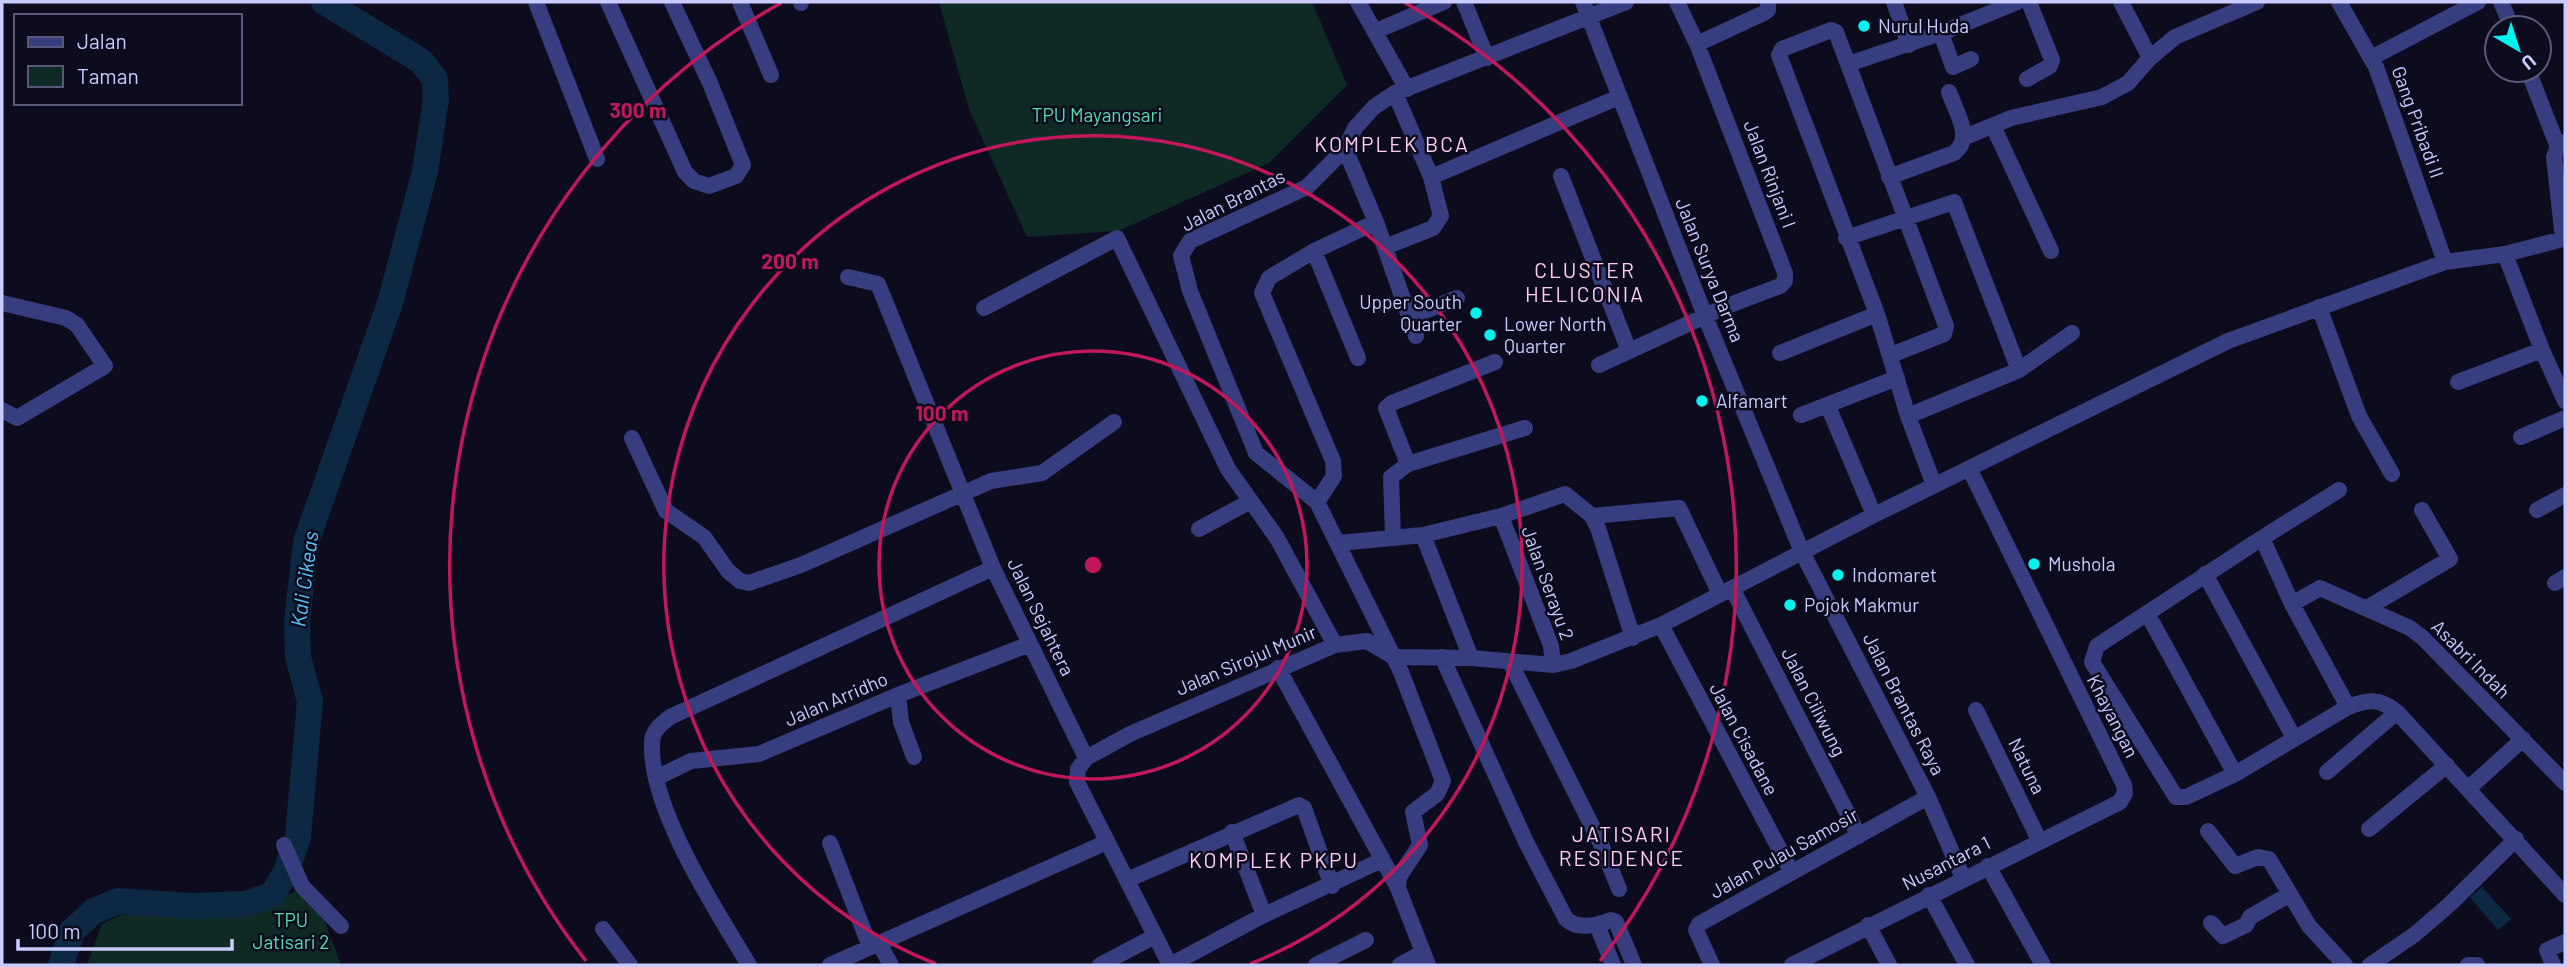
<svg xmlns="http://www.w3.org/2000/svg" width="2567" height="967" viewBox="0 0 2567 967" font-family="Barlow,sans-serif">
<rect width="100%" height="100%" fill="#0d0c1f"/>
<!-- green -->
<path fill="#0f2925" d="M939 2H1312L1347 85 1269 163 1118 231 1027 237 969 109Z
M311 885 341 965H87L102 924 135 908 241 915Z"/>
<!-- water -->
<path fill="#0c2843" d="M2482 887 2511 919 2498 930 2470 897Z"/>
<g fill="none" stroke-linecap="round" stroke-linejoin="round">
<!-- river -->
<path stroke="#0c2843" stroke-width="26" d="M61 965 72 931 94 911 118 901 191 906 246 904 272 895 286 872 298 837 310 701 298 657 297 621 306 542 391 300 425 171 436 99 435 79 421 61 324 2"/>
<!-- street -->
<path stroke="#373d7e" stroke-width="16" d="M536 2 597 159
M608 2 685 172 694 181 709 186 736 176 743 165 710 83 672 2
M740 2 771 75
M801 2V3
M1358 2 1407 89
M1464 2 1487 58
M1583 2 1705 316 1802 552 1928 797 1963 878
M1894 2 1909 45
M2121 2 2150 58
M2339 2 2376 67 2445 262
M2501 2 2512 28
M1376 31 1444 2
M1941 33 1953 67 1971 59
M1697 44 1764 13 1768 10V2
M2371 58 2478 2
M1848 64 1941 33 2017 2
M2528 70 2558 147
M2027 79 2050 66 2052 60 2029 2
M1993 126 2051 251
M1965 137 2011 118 2102 97 2128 83 2150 58 2175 37 2257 2
M1345 149 1376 222 1416 336
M1561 176 1629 351
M1431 177 1619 97
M1889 177 1954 153C1974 138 1956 112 1949 92
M1846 238 1954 202 2019 370
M1385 247 1433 228 1441 216 1431 177 1395 93
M1314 251 1358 358
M2505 254 2542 350
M848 277 878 284 993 568 1086 758
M2 303 66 318 77 325 105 366 17 418 2 410
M2319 307 2359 416 2392 474
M984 308 1117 238 1228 469 1277 538 1335 645
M1410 317 1457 298
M1780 353 1877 314
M1891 355 1944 334 1946 326 1836 32 1831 30 1782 49 1779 55 1877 314 1908 416 1934 485
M1599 365 1727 306 1780 286 1785 281V273L1697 44 1677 2
M2458 382 2542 350 2565 401
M1828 406 1874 515
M1801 415 1897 378
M1908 416 2019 370 2072 333
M2521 437 2565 418
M632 438 666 511 704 537 728 571 740 581 749 583 801 565 991 481 1042 473 1114 422
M1408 464 1525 428
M1317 502 1334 476 1333 461 1262 293 1269 278 1314 251 1376 222
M2537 510 2565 495
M1501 516 1551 646 1553 665
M1592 516 1679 508 1720 594
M1199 529 1249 502
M1423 535 1471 658
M1393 536 1391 477 1408 464 1386 408 1392 403 1495 362
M2262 538 2292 604 2348 707 2235 774 2186 797H2176L2092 662 2097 646Z
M2262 538 2339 490
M1339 543 1423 535 1501 516 1565 494 1592 516 1598 528 1633 638
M2205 574 2294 738
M2555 583 2565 577
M1732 588 1859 836
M2292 604 2320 588 2410 628 2423 638 2565 783
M2367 608 2450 559 2422 510
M2147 613 2235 774
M1661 625 1791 871
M1442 657 1526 842 1566 919C1578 930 1598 925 1611 920L1616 922 1634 965
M1510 662 1601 844 1619 889
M1278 668 1398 888 1428 965
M898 695 901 722 914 757
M2348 707C2369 699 2379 698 2397 712L2565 895
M1976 710 2039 840
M2327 772 2397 712
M656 778 691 761 759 754 898 695 1030 644
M2469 788 2523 739
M2369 829 2447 765
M2208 831 2235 866 2258 857 2269 859 2309 926 2345 965
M1232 832 1264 915
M830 843 870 947
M284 845 302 886 341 926
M1988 866 2043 965
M1127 880 1299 805 1304 808 1332 886
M1398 888 1399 877 1420 845 1413 812 1437 794 1443 781 1401 672 1317 502 1256 453 1190 291 1181 256 1190 241 1307 187 1345 149 1355 128 1374 107 1395 93 1626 2
M1929 895 1967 965
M2211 923 2223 936 2246 925 2250 917 2290 894
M1597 925 1613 965
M1868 925 1889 965
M603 929 630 965
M879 943 891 965
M749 965C716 910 649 808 652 743 652 731 661 724 670 717L993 568
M830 965 1107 842
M1100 965 1155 936
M1170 965 1077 782 1078 769 1086 758 1130 734 1335 645 1367 641 1394 657 1471 658 1553 665 1571 661 1661 625 1874 515 2228 341 2445 262 2505 254 2563 239 2554 157 2558 147 2565 142
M1170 965 1264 915 1382 860
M1316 965 1366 940
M1400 965 1422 953
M1712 965 1696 930 1699 924 1928 797
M1792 965 2120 802 2125 793 2124 785 1970 470
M2370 965 2414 935 2449 905 2516 839
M2468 965H2477
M2553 965 2547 950 2565 942"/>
</g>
<!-- distance rings -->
<g fill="none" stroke="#c2185b" stroke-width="3.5">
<circle cx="1093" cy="565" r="214"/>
<path d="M936 964A429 429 0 1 1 1250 964"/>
<path d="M586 961A643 643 0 0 1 781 3M1405 3A643 643 0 0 1 1600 961"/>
</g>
<!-- markers -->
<g fill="#02f3ee" stroke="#0d0c1f" stroke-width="2.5">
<circle cx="1864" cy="26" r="7"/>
<circle cx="1476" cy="313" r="7"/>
<circle cx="1490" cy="335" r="7"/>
<circle cx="1702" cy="401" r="7"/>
<circle cx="2034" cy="564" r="7"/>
<circle cx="1838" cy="575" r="7"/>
<circle cx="1790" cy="605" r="7"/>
</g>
<g text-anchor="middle" stroke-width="5" stroke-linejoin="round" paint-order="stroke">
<!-- poi labels -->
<g font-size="19" fill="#cacbff" stroke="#0d0c1f" text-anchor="start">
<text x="1878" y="33">Nurul Huda</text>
<text x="1462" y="309" text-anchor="end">Upper South<tspan x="1462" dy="22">Quarter</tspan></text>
<text x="1504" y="331">Lower North<tspan x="1504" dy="22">Quarter</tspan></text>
<text x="1716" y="408">Alfamart</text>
<text x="2048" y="571">Mushola</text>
<text x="1852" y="582">Indomaret</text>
<text x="1804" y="612">Pojok Makmur</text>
</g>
<!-- park labels -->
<g font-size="19" fill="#58ddac" stroke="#0d0c1f">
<text x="1097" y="122">TPU Mayangsari</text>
<text x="291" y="927">TPU<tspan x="291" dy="22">Jatisari 2</tspan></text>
</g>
<!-- street labels -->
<g font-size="19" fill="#cacbff" stroke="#0d0c1f">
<text transform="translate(2418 122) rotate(70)" y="7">Gang Pribadi II</text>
<text transform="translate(1770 174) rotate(69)" y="7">Jalan Rinjani I</text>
<text transform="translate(1233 200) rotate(-27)" y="7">Jalan Brantas</text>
<text transform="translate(1710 270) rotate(68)" y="7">Jalan Surya Darma</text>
<text transform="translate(1548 583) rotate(70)" y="7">Jalan Serayu 2</text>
<text transform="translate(1041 617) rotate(64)" y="7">Jalan Sejahtera</text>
<text transform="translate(2471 659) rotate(45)" y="7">Asabri Indah</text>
<text transform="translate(1246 660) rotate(-23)" y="7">Jalan Sirojul Munir</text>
<text transform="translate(836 699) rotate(-23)" y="7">Jalan Arridho</text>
<text transform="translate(1814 702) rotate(63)" y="7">Jalan Ciliwung</text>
<text transform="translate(1904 704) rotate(63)" y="7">Jalan Brantas Raya</text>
<text transform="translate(2113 716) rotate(63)" y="7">Khayangan</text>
<text transform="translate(1744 739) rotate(62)" y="7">Jalan Cisadane</text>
<text transform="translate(2027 766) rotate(64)" y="7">Natuna</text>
<text transform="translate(1784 853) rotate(-29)" y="7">Jalan Pulau Samosir</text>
<text transform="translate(1946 863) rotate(-27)" y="7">Nusantara 1</text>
</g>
<!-- neighbourhood labels -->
<g font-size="21" letter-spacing="2" fill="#ffccf2" stroke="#0d0c1f">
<text x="1392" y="152">KOMPLEK BCA</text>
<text x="1585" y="278">CLUSTER<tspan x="1585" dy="24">HELICONIA</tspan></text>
<text x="1622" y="842">JATISARI<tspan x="1622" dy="24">RESIDENCE</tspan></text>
<text x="1274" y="868">KOMPLEK PKPU</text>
</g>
<!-- water labels -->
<g font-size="21" font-style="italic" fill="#59c5fe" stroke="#0d0c1f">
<text transform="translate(305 579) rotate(-82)" y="7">Kali Cikeas</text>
</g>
</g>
<circle cx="1093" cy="565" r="10" fill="#c2185b" stroke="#0d0c1f" stroke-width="3.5"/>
<g font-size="21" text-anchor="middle" font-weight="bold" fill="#c2185b" stroke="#0d0c1f" stroke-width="5" stroke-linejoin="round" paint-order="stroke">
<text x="638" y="118">300 m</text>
<text x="790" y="269">200 m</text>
<text x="942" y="421">100 m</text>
</g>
<!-- border -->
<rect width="2567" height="967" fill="none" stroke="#cacbff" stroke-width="7"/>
<!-- legend -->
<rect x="14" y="14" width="228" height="91" fill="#0d0c1f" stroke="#595879" stroke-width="2"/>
<rect x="28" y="37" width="35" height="10" fill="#373d7e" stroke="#595879" stroke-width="2"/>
<text x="77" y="49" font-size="21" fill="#cacbff">Jalan</text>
<rect x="28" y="66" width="35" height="21" fill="#0f2925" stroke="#595879" stroke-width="2"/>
<text x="77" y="84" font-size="21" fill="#cacbff">Taman</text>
<!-- north arrow -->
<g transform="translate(2518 49) rotate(141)"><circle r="33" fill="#0d0c1f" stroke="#595879" stroke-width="2"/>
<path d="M0-5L12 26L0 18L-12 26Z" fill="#02f3ee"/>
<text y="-10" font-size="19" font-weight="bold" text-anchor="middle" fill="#cacbff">U</text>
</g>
<!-- scale -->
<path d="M18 939v10h214v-10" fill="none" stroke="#cacbff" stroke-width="3.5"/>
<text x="28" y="939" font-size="21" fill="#cacbff" stroke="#0d0c1f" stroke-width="5" paint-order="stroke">100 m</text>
</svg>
